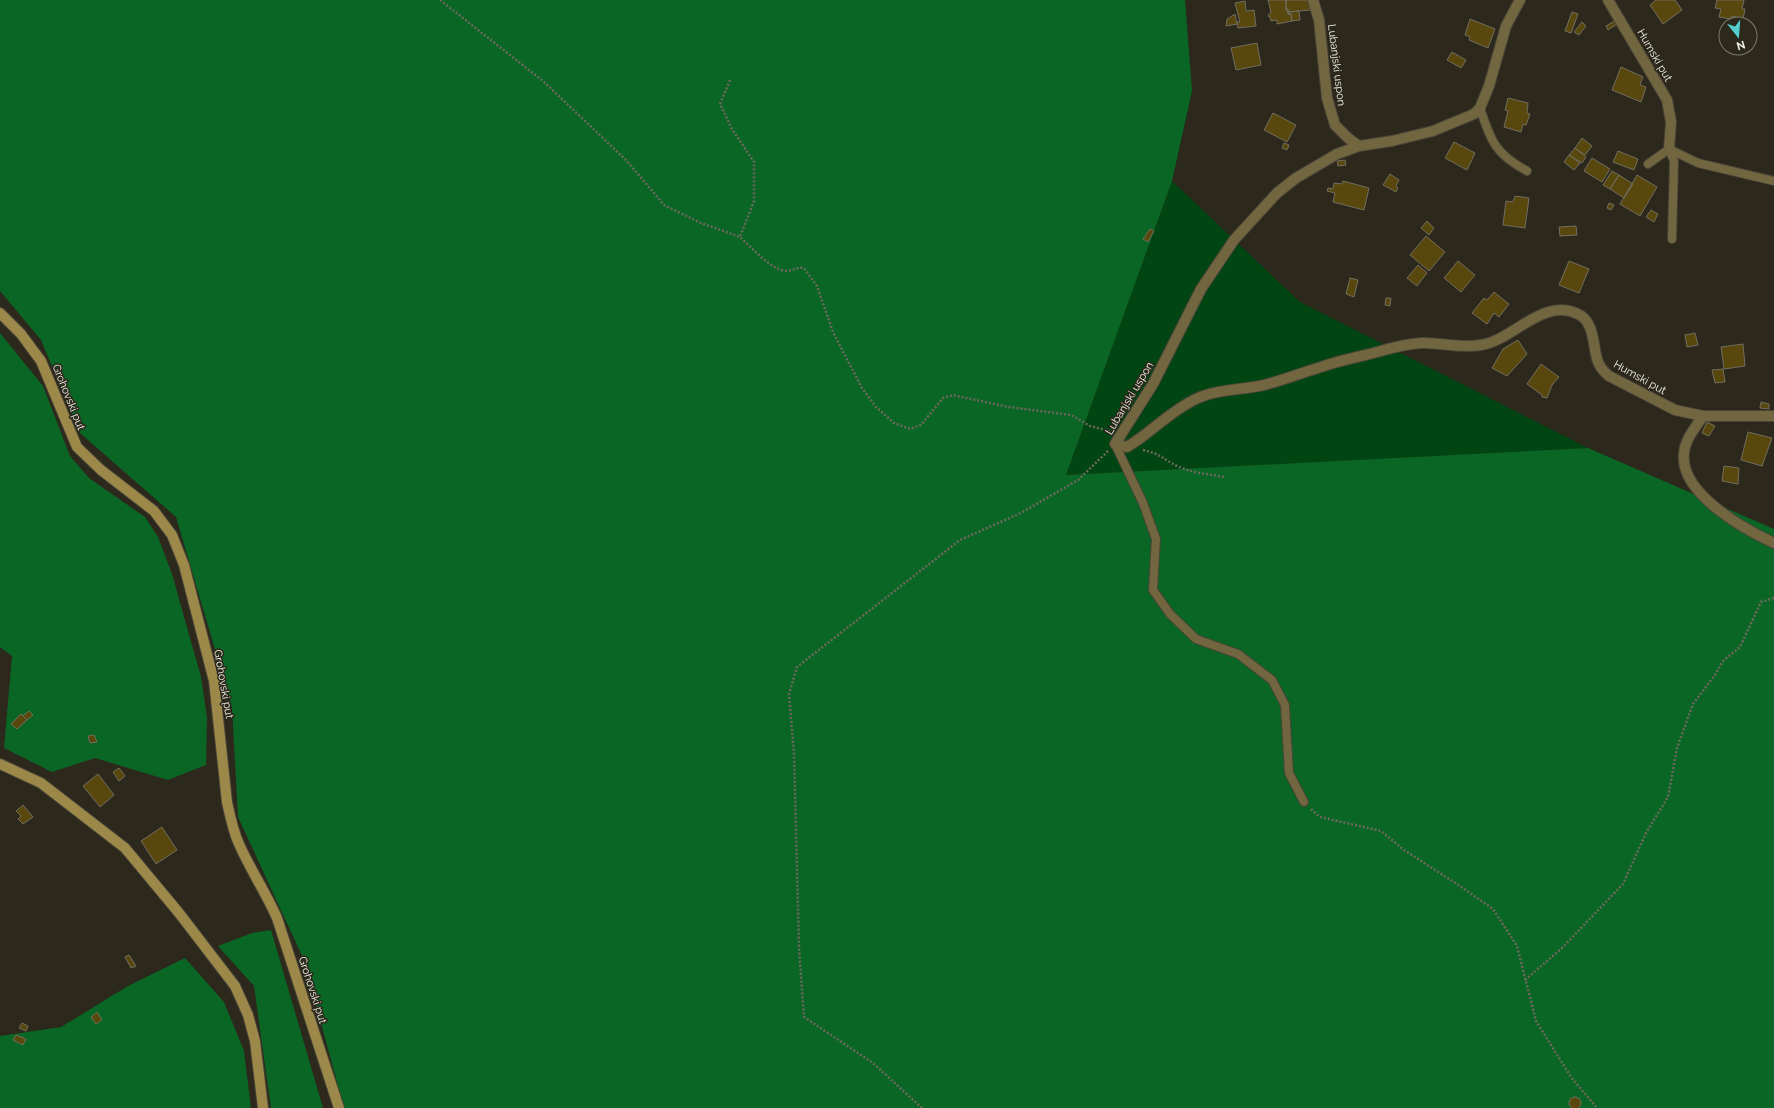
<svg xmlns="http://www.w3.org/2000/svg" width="1774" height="1108" viewBox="0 0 1774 1108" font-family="Raleway,sans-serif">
<rect width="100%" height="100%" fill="#2c281c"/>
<!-- green -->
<path fill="#004512" d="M1172 181 1300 302 1588 448 1066 475Z"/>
<!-- forest -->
<path fill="#0a6624" d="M0 0H1185L1192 91 1172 181 1066 475 1588 448 1774 529V1108H344L304 960 238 817 232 707 176 517 80 433 41 340 0 291Z
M0 333 43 386 70 456 89 478 145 517 158 537 172 574 201 677 207 717 206 765 168 780 95 758 52 772 4 748 12 656 0 647Z
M271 930 323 1108H271L254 986 218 946 252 933Z
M185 958 224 1002 244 1051 251 1108H0V1036L61 1027 128 986Z"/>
<!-- building -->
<path fill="#58480d" stroke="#726d60" d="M1268 0H1286V10L1288 9V14H1291L1292 21 1277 24V20L1271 21 1270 17 1268 16 1271 12Z
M1286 0H1309L1310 10 1288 12V9L1286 10Z
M1656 0H1675L1682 10 1663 24 1650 5Z
M1717 0H1744L1742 9H1745L1743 19 1732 16 1731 19 1719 17 1721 9 1715 8Z
M1245 1 1246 11 1254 10 1256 26 1238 28 1237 22H1240L1235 3Z
M1299 11 1300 20 1292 21 1291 14H1288V12Z
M1572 12 1578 14 1571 33 1565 31Z
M1235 14 1237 24 1226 26 1227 19Z
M1470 19 1495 29 1488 48 1469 40 1470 37 1465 35Z
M1616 20 1619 23 1608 30 1606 26Z
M1582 22 1586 26 1579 35 1574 32Z
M1257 43 1261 65 1236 70 1231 48Z
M1452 52 1466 60 1461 68 1447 60Z
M1621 67 1643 77 1640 85 1646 87 1641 102 1612 90Z
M1508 98 1528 103 1527 113 1530 114 1526 125 1523 124 1521 132 1504 127 1508 111 1505 110Z
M1273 113 1296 125 1287 142 1264 130Z
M1582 138 1592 146 1585 155 1575 148Z
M1454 142 1475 153 1467 170 1445 158Z
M1284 143 1289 145 1287 150 1282 148Z
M1575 148 1586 157 1582 163 1569 155Z
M1618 151 1638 159 1634 170 1613 162Z
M1569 155 1580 163 1574 170 1564 162Z
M1592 158 1610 169 1602 182 1584 171Z
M1345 160 1346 165 1338 166 1337 161Z
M1612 171 1619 175 1610 189 1603 185Z
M1390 174 1399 180 1396 186 1398 188 1396 192 1383 185Z
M1619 175 1633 184 1624 198 1610 189Z
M1637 175 1657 187 1640 216 1620 204Z
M1343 181 1369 188 1364 210 1333 202 1335 193 1327 191 1328 188 1333 189 1334 183 1342 184Z
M1515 196 1529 198 1525 228 1503 225 1506 201 1513 202Z
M1609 203 1614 205 1611 210 1607 208Z
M1651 210 1658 214 1654 222 1646 217Z
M1427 221 1434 228 1429 235 1421 228Z
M1576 226 1577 235 1560 236 1559 227Z
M1150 229 1154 231 1148 242 1143 239Z
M1426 236 1445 252 1429 271 1410 255Z
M1458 261 1475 275 1461 292 1444 278Z
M1569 261 1589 269 1579 293 1559 285Z
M1418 265 1427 273 1417 286 1407 278Z
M1350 278 1358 280 1354 297 1346 294Z
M1494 292 1509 304 1499 317 1494 313 1487 324 1472 313 1484 298 1487 300Z
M1386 298H1391L1390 306 1385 305Z
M1695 333 1698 345 1687 347 1685 335Z
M1518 340 1527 354 1507 376 1492 368 1503 349Z
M1743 344 1745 366 1724 369 1721 347Z
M1541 364 1559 377 1552 385 1547 398 1542 397V395L1527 384Z
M1723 369 1725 382 1715 383 1712 370Z
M1761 402 1769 404V409L1760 408Z
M1707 422 1715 426 1709 436 1702 433Z
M1748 432 1772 438 1762 466 1741 460Z
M1724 466 1739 468 1738 484 1722 481Z
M29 711 33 715 27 720 23 716Z
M21 714 27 720 17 729 11 724Z
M94 735 97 742 90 743 88 736Z
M119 768 125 776 119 781 113 772Z
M98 774 114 795 100 807 83 786Z
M23 805 33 817 23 824 18 819 21 816 16 811Z
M162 827 177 850 156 864 141 841Z
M129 955 136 966 131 968 125 957Z
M97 1012 102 1020 96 1024 91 1017Z
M22 1023 28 1026 26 1031 19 1028Z
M16 1035 26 1039 23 1045 13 1040Z
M1569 1103a6 6 0 1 1 12 0a6 6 0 1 1-12 0Z"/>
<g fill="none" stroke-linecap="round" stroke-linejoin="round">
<defs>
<path id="service" d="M1480 108C1491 141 1495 154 1527 171
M1669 149 1698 163 1774 181
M1648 164 1669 149 1674 161 1672 239
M1115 444 1143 503 1156 539 1153 590 1170 614 1196 639 1238 654 1272 680 1285 705 1289 773 1304 802"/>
<path id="minor" d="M1313 0 1319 20 1327 98 1335 125 1348 138 1359 146
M1520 0 1506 26 1489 86 1480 108 1474 114 1433 131 1392 141 1359 146 1337 154 1296 178 1277 193 1234 240 1201 289 1153 384 1115 444 1127 447C1152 432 1170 411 1196 399 1217 389 1242 390 1264 385 1284 380 1304 372 1324 366 1341 360 1359 357 1377 352 1391 348 1406 344 1421 343 1441 342 1459 349 1481 345 1514 340 1542 297 1578 314 1594 321 1593 345 1597 359 1599 366 1604 372 1609 376L1675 410 1703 416H1774
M1608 0 1667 100 1671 122 1669 149
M1703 416C1696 427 1685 439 1684 453 1679 493 1744 529 1774 543"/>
<path id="secondary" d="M0 313 21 334 41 361 77 447 101 470 154 511 172 535 184 565 214 681 227 802C230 816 233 831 239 844 250 869 266 893 277 918L339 1108
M0 764 41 783 125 848 179 913 235 986 248 1015 255 1041 263 1108"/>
</defs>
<!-- service casing -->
<use href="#service" stroke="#484438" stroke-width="10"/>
<!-- minor casing -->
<use href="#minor" stroke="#484438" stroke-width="12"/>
<!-- secondary casing -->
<use href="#secondary" stroke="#484438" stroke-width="12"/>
<!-- path -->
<path stroke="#6d695f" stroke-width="2.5" stroke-dasharray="2 2" stroke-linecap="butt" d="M440 0 543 81 626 160 664 205 701 223 740 237
M730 80 720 104 732 129 754 162V201L740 237C751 247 771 270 786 271 793 271 795 267 804 268L817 286 833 332 862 388 876 407 894 423 910 429 921 425 943 398 953 395 1008 407 1071 415 1090 426 1110 431
M1143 450C1161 454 1163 459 1177 466 1192 473 1208 474 1224 477
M1311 809 1320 817 1381 831 1404 850 1457 884 1493 909 1517 946 1536 1021 1571 1077 1597 1108
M1525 980 1562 948 1623 884 1646 833 1668 797 1677 748 1693 704 1715 675 1723 661 1740 647 1761 602 1774 598
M922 1108 873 1063 804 1017 799 948 794 753 789 694 797 667 960 540 1021 513 1078 480 1108 451"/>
<!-- service -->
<use href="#service" stroke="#726640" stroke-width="8"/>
<!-- minor -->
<use href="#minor" stroke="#726640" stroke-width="10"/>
<!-- secondary -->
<use href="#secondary" stroke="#9c8949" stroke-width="10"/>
</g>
<g text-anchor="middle" stroke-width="3" stroke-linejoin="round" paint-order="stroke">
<!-- street labels -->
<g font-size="11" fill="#f1efe7" stroke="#2c281c">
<text transform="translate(1655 55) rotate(60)" y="4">Humski put</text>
<text transform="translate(1337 65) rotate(83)" y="4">Lubanjski uspon</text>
<text transform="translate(1640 377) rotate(29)" y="4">Humski put</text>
<text transform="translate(69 397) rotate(68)" y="4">Grohovski put</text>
<text transform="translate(1129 398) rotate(-59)" y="4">Lubanjski uspon</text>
<text transform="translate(224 684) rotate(80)" y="4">Grohovski put</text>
<text transform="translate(313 990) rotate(72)" y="4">Grohovski put</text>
</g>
</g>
<!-- north arrow -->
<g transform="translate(1738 36) rotate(163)"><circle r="19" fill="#2c281c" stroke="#7b786d"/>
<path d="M0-3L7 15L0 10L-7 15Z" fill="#52cdce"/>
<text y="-6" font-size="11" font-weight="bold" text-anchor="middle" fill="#f1efe7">N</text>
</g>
</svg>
